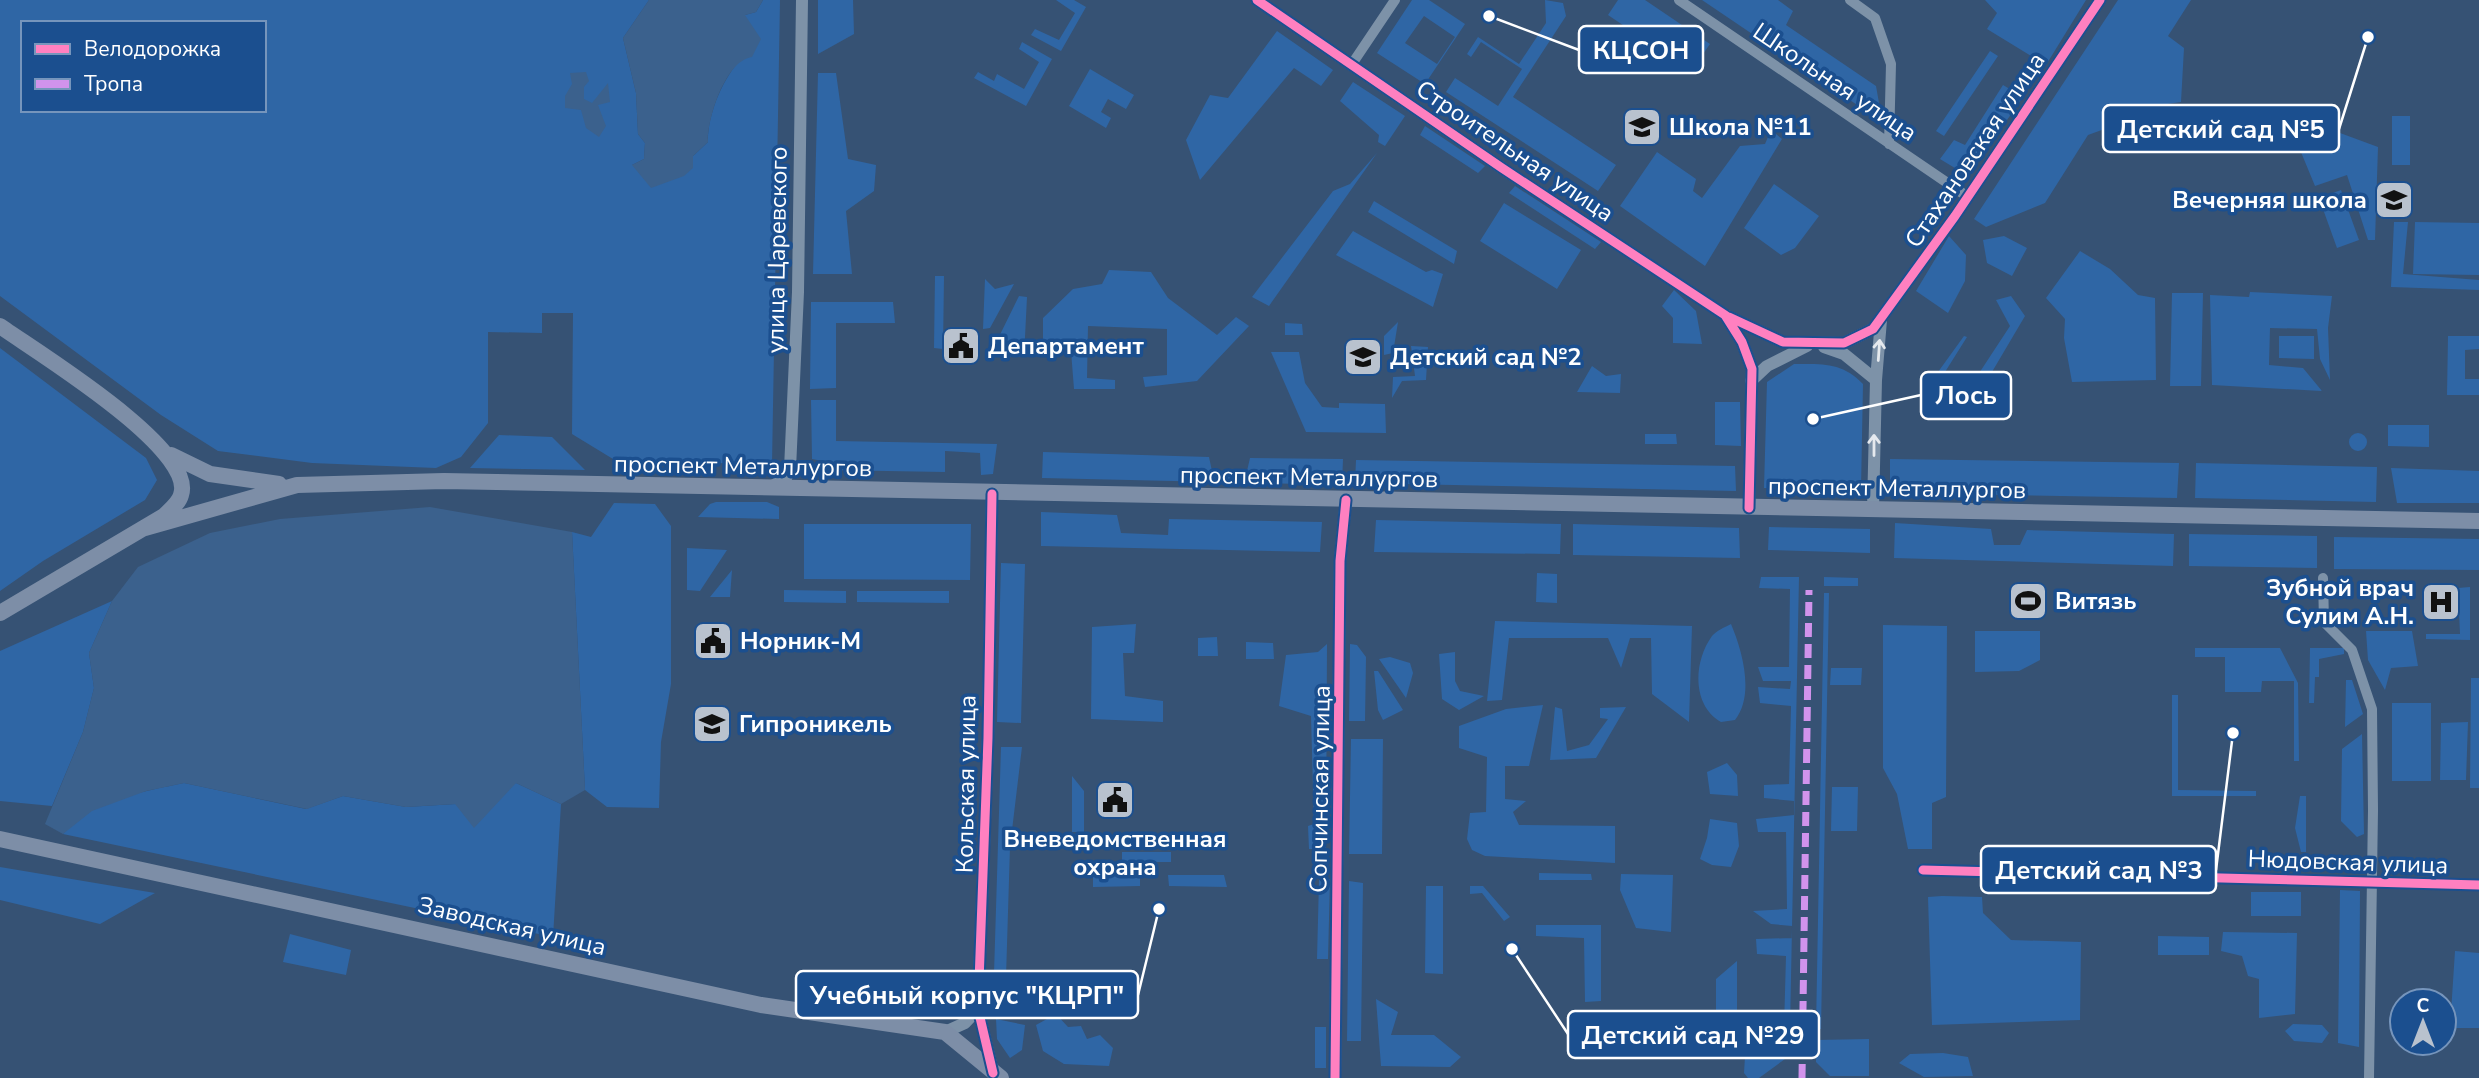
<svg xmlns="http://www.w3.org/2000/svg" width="2479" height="1078" viewBox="0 0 2479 1078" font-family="'Nunito Sans',sans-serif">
<rect width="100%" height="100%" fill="#365274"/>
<!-- green -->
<path fill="#2f66a5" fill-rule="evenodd" d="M0 0H649L623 38 636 93 638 134 645 143 644 159 632 165 693 156 708 142C707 116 723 77 742 58L745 15 756 12 763 0H780L772 465 613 459 572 434 573 313H542V333L488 332V423L461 457 436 468 312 463 218 451 161 415 0 296ZM23 23H264V110H23Z
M818 0H853L854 34 818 54Z
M1056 0H1074L1086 7 1061 51 1031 35 1035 29 1059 40 1075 13Z
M1412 0H1429L1465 24 1425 84 1377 53ZM1424 16 1455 37 1437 64 1405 43Z
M1545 0 1563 3 1566 16 1513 97 1616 165 1598 191 1446 92 1455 78 1498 106 1522 69 1481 42 1471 57 1467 54 1478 37 1519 64 1546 23Z
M1618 0H1645L1710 44 1691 71 1608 15Z
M1702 0H1778L1793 11 1786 25 1876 86 1879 103 1875 117Z
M1985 0H2086L2046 65 1987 29 1997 13Z
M2118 0H2191L2168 36 2184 48 2181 102 2127 110 2110 127 2088 135 2045 203 1986 227 1974 219Z
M1277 31 1333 70 1321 86 1294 68 1200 180 1186 140 1210 95 1228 98Z
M1022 42 1052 59 1026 106 974 78 978 72 994 81 997 74 1024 89 1039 62 1019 49Z
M1990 51 1998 56 1944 136 1936 131Z
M1090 69 1134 95 1126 109 1108 99 1101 112 1111 118 1106 128 1069 106Z
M818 73H836L848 159 876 165 874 191 846 211 852 274H813Z
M1353 82 1405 116 1385 146 1378 142 1379 135 1340 101Z
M2003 85 2023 97 1968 176 1940 159 1954 140 1965 145Z
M2294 116 2378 147 2375 240H2368L2347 175 2315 186 2291 128Z
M2392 116H2410V165H2392Z
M1425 126 1485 166 1478 173 1420 135Z
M1771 130 1782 139 1705 266 1620 206 1657 152 1696 179 1693 191 1702 198 1740 146 1765 144Z
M1377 153 1269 306 1252 297 1333 191 1350 184Z
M1774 184 1819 216 1795 248 1781 255 1744 228Z
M1515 186 1601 242 1595 249 1509 193Z
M2341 190 2359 240 2337 248 2319 198Z
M1374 201 1457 251 1454 264 1368 212Z
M1504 203 1581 250 1557 289 1480 241Z
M2394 222H2408L2403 274 2479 280V290L2391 287Z
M2415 222 2479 223V275L2413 274Z
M1353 231 1426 272 1432 270 1443 274 1433 307 1336 255Z
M1949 236 1966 255 1965 281 1948 313 1916 291Z
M2004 236 2027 248 2012 276 1987 263 1983 240Z
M2080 251 2110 269 2138 295 2155 298 2156 380 2072 382 2064 338 2065 319 2046 298Z
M1109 270 1151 272 1168 298 1217 335 1236 317 1249 326 1197 381 1145 387 1143 377 1167 375V329L1088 326 1087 378 1115 380V389H1074L1071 351 1043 349V318L1073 289 1102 284Z
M935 276H944L943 349 934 348Z
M985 279 995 289 1014 284 990 328 983 329Z
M1674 290 1696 311 1702 344 1673 343V318L1662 306Z
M2250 292 2332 296 2328 328 2330 380 2320 359 2317 329 2270 328 2269 365 2303 368 2322 391 2212 385 2210 295 2249 297Z
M2172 293H2203L2201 386H2170Z
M1019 296 1027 297 1024 357H989Z
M2011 296 2025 316 1976 399 1940 377 1938 372 1964 336 1967 337 1945 372 1970 387 2010 326 1996 300Z
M811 302H893L895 323H836V388L810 389Z
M1398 322 1393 353 1384 355V336Z
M1285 323 1302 324 1303 335H1285Z
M2279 336H2314V359L2279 358Z
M2448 336H2479V349L2465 350V379H2479V395H2447Z
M1411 346 1428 347 1426 380 1402 381 1392 398 1393 377 1415 376Z
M0 348 146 458 157 480 145 500 43 561 0 591Z
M1271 352H1299L1305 383 1322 407 1339 408V403L1385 404 1386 433 1306 432Z
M1794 364C1823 364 1842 362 1863 384L1861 489 1764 488 1767 382Z
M1592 366 1606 376 1621 374 1620 393 1577 392Z
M811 400H836V441L997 444 993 474 981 475 980 453 945 451V472L828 470V462L812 459Z
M1715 402H1740L1741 446 1715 445Z
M2388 425H2429V447L2388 446Z
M2349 442a9 9 0 1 1 18 0a9 9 0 1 1-18 0Z
M1645 434H1676L1677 444H1645Z
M499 435 552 437 585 470 470 468Z
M1043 452 1209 457 1212 471H1247L1250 458 1343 459 1342 485 1042 478Z
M1890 459 2179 463 2177 498 1890 493Z
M1356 460 1735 466 1736 491 1355 483Z
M2196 463 2377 467 2376 502 2195 498Z
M2391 468 2479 471V503H2397Z
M716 502H767L779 507V519L698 517 710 504Z
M614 503 655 504 671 526V684L661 742 659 808 607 807 585 790 572 532 591 537Z
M1041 512 1117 515 1121 533 1168 535 1169 519 1322 522 1320 552 1041 546Z
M1376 520 1561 524 1560 554 1374 552Z
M1895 523 1991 529 1994 545H2020L2027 530 2174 534 2173 566 1894 558Z
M804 524H971L970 580 804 579Z
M1573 524 1739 528 1740 558 1573 555Z
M1769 527 1870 529V553L1768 550Z
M2189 534 2317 536V568L2189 566Z
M2334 537 2479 539V570L2334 569Z
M687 548 727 550 700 591 687 590Z
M1001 563 1025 564 1021 723 997 722Z
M732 570 730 597H710Z
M1537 573 1557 574V603L1536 602Z
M1761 577H1799L1790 1028H1784L1786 956 1757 954 1756 939 1792 938V926L1771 924 1753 911 1787 909 1786 832H1758L1756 819 1794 815V801L1764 798V785L1789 784 1791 706 1760 703 1758 687 1790 689 1791 681H1763L1758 667H1789L1790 589 1759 588Z
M1824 577 1858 578V586H1824Z
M2470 587V640L2426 639V634H2460L2458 588Z
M784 590 846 591V603L784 602Z
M857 591H949V603L857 602Z
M1824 593H1829L1821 1029H1816Z
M112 601 89 653 94 688 83 732 52 806 0 801V651Z
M1495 621 1692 626 1689 722 1652 694 1651 638H1630L1621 668 1608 638H1509L1502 700 1487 701Z
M1136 624 1134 653H1123L1125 696 1163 701V722L1091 719 1092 627Z
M1731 624C1742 650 1755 695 1735 720L1721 722C1692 706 1693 662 1712 636 1716 631 1725 627 1731 624Z
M1883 625 1947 626 1946 797 1932 803V849H1908L1897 794 1883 768Z
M1975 631H2040V660L2019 671 1975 672Z
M2366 631H2412L2418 666 2391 668 2385 690 2368 660Z
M1217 637 1218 656H1198V638Z
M1246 642 1273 643 1274 659H1246Z
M1327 644 1326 849H1309L1308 826 1314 824 1311 716 1279 706 1286 655 1318 652Z
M1350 644 1357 645 1366 657 1365 721H1349Z
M2195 648H2280L2298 683 2299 761H2294V681H2262L2261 692H2225V657H2195Z
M2310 648H2344V654L2319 659V677H2315L2314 703H2309Z
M1455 652V681L1460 691 1484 696 1459 710 1442 699 1439 654Z
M1390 657 1410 663 1413 673 1406 698 1379 659Z
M1831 668H1862L1861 685H1830Z
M1374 671H1378L1403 710 1383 720 1378 710Z
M2471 678H2479V788H2470Z
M2346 680H2352L2363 714 2345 727Z
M2178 695V790L2256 791V796H2172V695Z
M2392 703H2431V781H2392Z
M1543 705 1529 766H1505V799L1526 801 1513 812 1519 825 1615 826V863L1485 856 1472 850 1467 839 1470 813 1486 812 1487 757 1459 748V726L1506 709Z
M1555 707 1562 709 1567 751 1589 745 1608 719 1600 718V708L1626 707 1596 758 1550 760Z
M2468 722 2466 780H2440L2441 723Z
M2362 734 2364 834 2357 837 2341 821 2342 749Z
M1351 739H1383L1382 854H1349Z
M1001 747H1022L1010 847 1006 977 1043 980 1045 996 1026 1007 993 1006Z
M1727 763 1737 775 1738 796 1710 794 1707 772Z
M1072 776 1084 791V832H1072Z
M184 783 306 809 343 796 406 807 456 804 516 783 561 804 553 937 63 834C88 801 145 791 184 783Z
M1832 787H1858L1857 831H1831Z
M2300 796H2306V852H2301L2295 828Z
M1710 819 1737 823 1739 846 1731 867 1712 865 1700 859 1707 838Z
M1122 852H1171V862H1122Z
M0 867 155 893 100 924 0 900Z
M1093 873H1140V886L1093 887Z
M1539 873 1591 874 1592 880H1539Z
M1621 874 1673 875 1671 932 1636 928 1620 890Z
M1168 875H1224L1227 887 1169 886Z
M1330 879 1328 959H1317L1319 880Z
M1349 881 1363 883 1361 1041H1347Z
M1426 886H1443V974L1425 973Z
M1470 886H1483L1510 917 1504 921 1482 893 1470 894Z
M2340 890 2360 891 2359 1047 2338 1043Z
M2251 892H2301V916H2251Z
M1942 896 1982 897 1983 913 2011 940 2081 942 2080 1020 1932 1025 1928 897Z
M1536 925H1601V1001L1585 1002 1584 938 1536 936Z
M2223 932 2297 933 2295 1014 2259 1018V979L2248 976 2242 956 2221 951Z
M290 934 351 950 346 975 283 962Z
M2158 936 2209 937V955H2158Z
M2455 951 2479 953V1028H2450Z
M1737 961V1028L1716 1021V979Z
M1376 999 1398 1012 1391 1035H1434L1461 1057 1450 1067 1381 1066Z
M1056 1014 1068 1027 1081 1026 1087 1039 1100 1035 1113 1048 1109 1066 1064 1064 1043 1051 1036 1025Z
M996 1019 1025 1025 1022 1050 1010 1058 997 1039Z
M2293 1024 2322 1025 2329 1033 2322 1043 2294 1041 2285 1031Z
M1315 1027H1326V1068H1315Z
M1869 1039V1076H1830L1816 1062V1040Z
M1746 1040 1786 1041 1785 1059 1759 1078H1748L1744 1073Z
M1943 1053 1968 1057 1973 1076 1924 1077 1899 1063 1910 1054Z"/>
<!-- water -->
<path fill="#3b618d" d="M649 0H763L756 12 745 15 761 39 752 57C726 60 707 118 708 142L693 156V168L684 176 651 188 632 165 644 159 645 143 638 134 636 93 623 38Z
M586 72 589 81 584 87V99L592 103 608 83 610 102 598 105 606 126 599 137 586 128 581 110 565 108V96L572 84 570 73Z
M430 507 572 532 585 790 561 804 516 783 474 828 455 804 406 807 343 796 307 809 184 783 146 791 92 811 63 834 45 824 83 732 94 688 89 653 112 601 138 567 210 533 280 519Z"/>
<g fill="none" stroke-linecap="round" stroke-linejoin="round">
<!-- minor -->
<path stroke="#7d92a8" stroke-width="10" d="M1679 0 1968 197
M1850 0 1875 18 1891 64 1889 144
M1352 64 1395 0
M2323 578 2324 622 2352 650 2372 709 2373 810 2369 1078
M1923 870 2479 885"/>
<!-- tertiary -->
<path stroke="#7d92a8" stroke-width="12" d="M1257 0 1502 168 1725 315 1742 342 1752 369 1749 508
M1727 316 1783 342 1844 343 1873 329 1955 216 2100 0
M1824 347 1844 354 1876 380
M1751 381 1767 366 1807 346
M771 487 786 478 790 469 798 292 802 0
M992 494 988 738 978 1009 993 1072
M1873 510 1876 380 1881 320
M945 1032 965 1023 978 1009
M1335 1078 1340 561 1346 500"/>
<!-- primary -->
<path stroke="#7d8ea7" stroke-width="16" d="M0 326C35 351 197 449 181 495 179 503 170 510 164 516L0 613
M171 455 210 474 279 484
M145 528 297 485 444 481 2479 521
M0 839 761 1005 945 1032 1001 1078"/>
<!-- quiet -->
<path stroke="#d193ec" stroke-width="7" stroke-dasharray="14 7" stroke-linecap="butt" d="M1802 1078 1809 590"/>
<defs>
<path id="cycleway" d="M1257 0 1502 168 1725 315 1742 342 1752 369 1749 508
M1729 317 1783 342 1844 343 1873 329 1955 216 2100 0
M992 494 988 738 978 1009 993 1073
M1923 870 2479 885
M1335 1078 1340 561 1346 500"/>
</defs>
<!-- cycleway casing -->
<use href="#cycleway" stroke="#1b4f8f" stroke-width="13"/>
<!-- cycleway -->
<use href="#cycleway" stroke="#ff80c0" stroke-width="9"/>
</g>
<!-- one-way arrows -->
<defs><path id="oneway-shaft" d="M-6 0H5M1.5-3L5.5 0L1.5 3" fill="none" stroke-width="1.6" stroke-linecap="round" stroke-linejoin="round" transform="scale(1.75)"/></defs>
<g stroke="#e5e9ee">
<use href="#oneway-shaft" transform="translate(1879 350) rotate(-86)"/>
<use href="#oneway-shaft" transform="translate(1874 445) rotate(-90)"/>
</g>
<!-- icons -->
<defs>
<symbol id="school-square" viewBox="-11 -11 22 22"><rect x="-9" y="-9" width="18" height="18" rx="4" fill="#b9c2ce" stroke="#1b4f8f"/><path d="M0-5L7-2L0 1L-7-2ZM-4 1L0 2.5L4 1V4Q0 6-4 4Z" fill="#111"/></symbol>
<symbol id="civic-square" viewBox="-11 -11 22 22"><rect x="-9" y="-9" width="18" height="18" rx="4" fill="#b9c2ce" stroke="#1b4f8f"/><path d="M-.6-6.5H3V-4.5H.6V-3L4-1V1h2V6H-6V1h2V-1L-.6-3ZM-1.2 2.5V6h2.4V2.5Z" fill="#111"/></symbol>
<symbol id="stadium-square" viewBox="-11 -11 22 22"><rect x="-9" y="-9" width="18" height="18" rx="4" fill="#b9c2ce" stroke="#1b4f8f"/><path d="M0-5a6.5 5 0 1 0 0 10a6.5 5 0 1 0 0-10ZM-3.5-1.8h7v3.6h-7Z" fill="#111"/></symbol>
<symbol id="hospital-square" viewBox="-11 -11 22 22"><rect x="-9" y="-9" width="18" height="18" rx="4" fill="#b9c2ce" stroke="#1b4f8f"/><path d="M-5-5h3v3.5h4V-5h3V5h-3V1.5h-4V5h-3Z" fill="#111"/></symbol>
<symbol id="university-square" viewBox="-11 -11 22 22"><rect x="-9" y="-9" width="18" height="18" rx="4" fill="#b9c2ce" stroke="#1b4f8f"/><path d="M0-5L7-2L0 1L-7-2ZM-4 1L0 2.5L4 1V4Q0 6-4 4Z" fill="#111"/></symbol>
</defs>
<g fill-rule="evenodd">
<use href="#school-square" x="1620" y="105" width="44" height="44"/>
<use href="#school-square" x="2372" y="178" width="44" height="44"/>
<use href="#civic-square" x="939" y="324" width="44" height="44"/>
<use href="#school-square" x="1341" y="335" width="44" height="44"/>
<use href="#stadium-square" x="2006" y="579" width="44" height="44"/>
<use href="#hospital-square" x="2419" y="580" width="44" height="44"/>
<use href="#civic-square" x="691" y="619" width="44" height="44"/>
<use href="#university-square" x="690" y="702" width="44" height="44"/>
<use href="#civic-square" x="1093" y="778" width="44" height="44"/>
</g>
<g text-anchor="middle" stroke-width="7" stroke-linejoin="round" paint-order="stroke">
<!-- street labels -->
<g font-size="24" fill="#fff" stroke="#1b4f8f">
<text transform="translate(1835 82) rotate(34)" y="8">Школьная улица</text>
<text transform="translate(1975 150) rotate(-56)" y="8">Стахановская улица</text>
<text transform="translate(1515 151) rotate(34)" y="8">Строительная улица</text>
<text transform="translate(777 250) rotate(-89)" y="8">улица Царевского</text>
<text transform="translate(743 466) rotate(1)" y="8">проспект Металлургов</text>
<text transform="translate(1309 477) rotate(1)" y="8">проспект Металлургов</text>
<text transform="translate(1897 488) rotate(1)" y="8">проспект Металлургов</text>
<text transform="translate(966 784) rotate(-89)" y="8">Кольская улица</text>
<text transform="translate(1320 789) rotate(-89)" y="8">Сопчинская улица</text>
<text transform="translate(2348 862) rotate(2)" y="8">Нюдовская улица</text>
<text transform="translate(512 926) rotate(13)" y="8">Заводская улица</text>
</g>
<!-- poi labels -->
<g font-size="24" font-weight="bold" fill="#fff" stroke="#1b4f8f" text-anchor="start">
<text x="1669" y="135">Школа №11</text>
<text x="2367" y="208" text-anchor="end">Вечерняя школа</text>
<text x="988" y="354">Департамент</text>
<text x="1390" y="365">Детский сад №2</text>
<text x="2414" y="596" text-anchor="end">Зубной врач<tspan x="2414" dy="28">Сулим А.Н.</tspan></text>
<text x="2055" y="609">Витязь</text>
<text x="740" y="649">Норник-М</text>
<text x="739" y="732">Гипроникель</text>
<text x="1115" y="847" text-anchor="middle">Вневедомственная<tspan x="1115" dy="28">охрана</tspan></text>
</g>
</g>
<!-- callouts -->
<path fill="none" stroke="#fff" stroke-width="2.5" d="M1489 16L1579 50M2368 37L2339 129M1813 419L1921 395M2233 733L2216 870M1159 909L1138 995M1512 949L1568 1034"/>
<g fill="#fff" stroke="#1b4f8f" stroke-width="2.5">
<circle cx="1489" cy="16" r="7"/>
<circle cx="2368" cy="37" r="7"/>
<circle cx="1813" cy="419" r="7"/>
<circle cx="2233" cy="733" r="7"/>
<circle cx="1159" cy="909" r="7"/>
<circle cx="1512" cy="949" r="7"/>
</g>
<g fill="#1b4f8f" stroke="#fff" stroke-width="2.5">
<rect x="1579" y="26" width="124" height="47" rx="7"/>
<rect x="2103" y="105" width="236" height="47" rx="7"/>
<rect x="1921" y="372" width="90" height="47" rx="7"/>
<rect x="1981" y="846" width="235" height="47" rx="7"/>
<rect x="796" y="971" width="342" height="47" rx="7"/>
<rect x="1568" y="1011" width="251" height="47" rx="7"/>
</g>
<g font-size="26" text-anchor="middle" font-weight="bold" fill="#fff">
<text x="1641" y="59">КЦСОН</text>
<text x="2221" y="138">Детский сад №5</text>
<text x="1966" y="404">Лось</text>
<text x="2099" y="879">Детский сад №3</text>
<text x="967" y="1004">Учебный корпус "КЦРП"</text>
<text x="1693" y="1044">Детский сад №29</text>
</g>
<!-- legend -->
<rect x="21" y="21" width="245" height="91" fill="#1b4f8f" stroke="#7695bc" stroke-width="2"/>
<rect x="35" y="44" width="35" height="10" fill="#ff80c0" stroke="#7695bc" stroke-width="2"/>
<text x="84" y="56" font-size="21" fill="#ffffff">Велодорожка</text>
<rect x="35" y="79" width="35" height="10" fill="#d193ec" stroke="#7695bc" stroke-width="2"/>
<text x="84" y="91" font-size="21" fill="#ffffff">Тропа</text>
<!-- north arrow -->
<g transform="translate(2423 1022)"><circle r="33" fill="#1b4f8f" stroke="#7695bc" stroke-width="2"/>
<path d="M0-5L12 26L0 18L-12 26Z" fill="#b9c2ce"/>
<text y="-10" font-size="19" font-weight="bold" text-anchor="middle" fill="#ffffff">С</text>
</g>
</svg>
